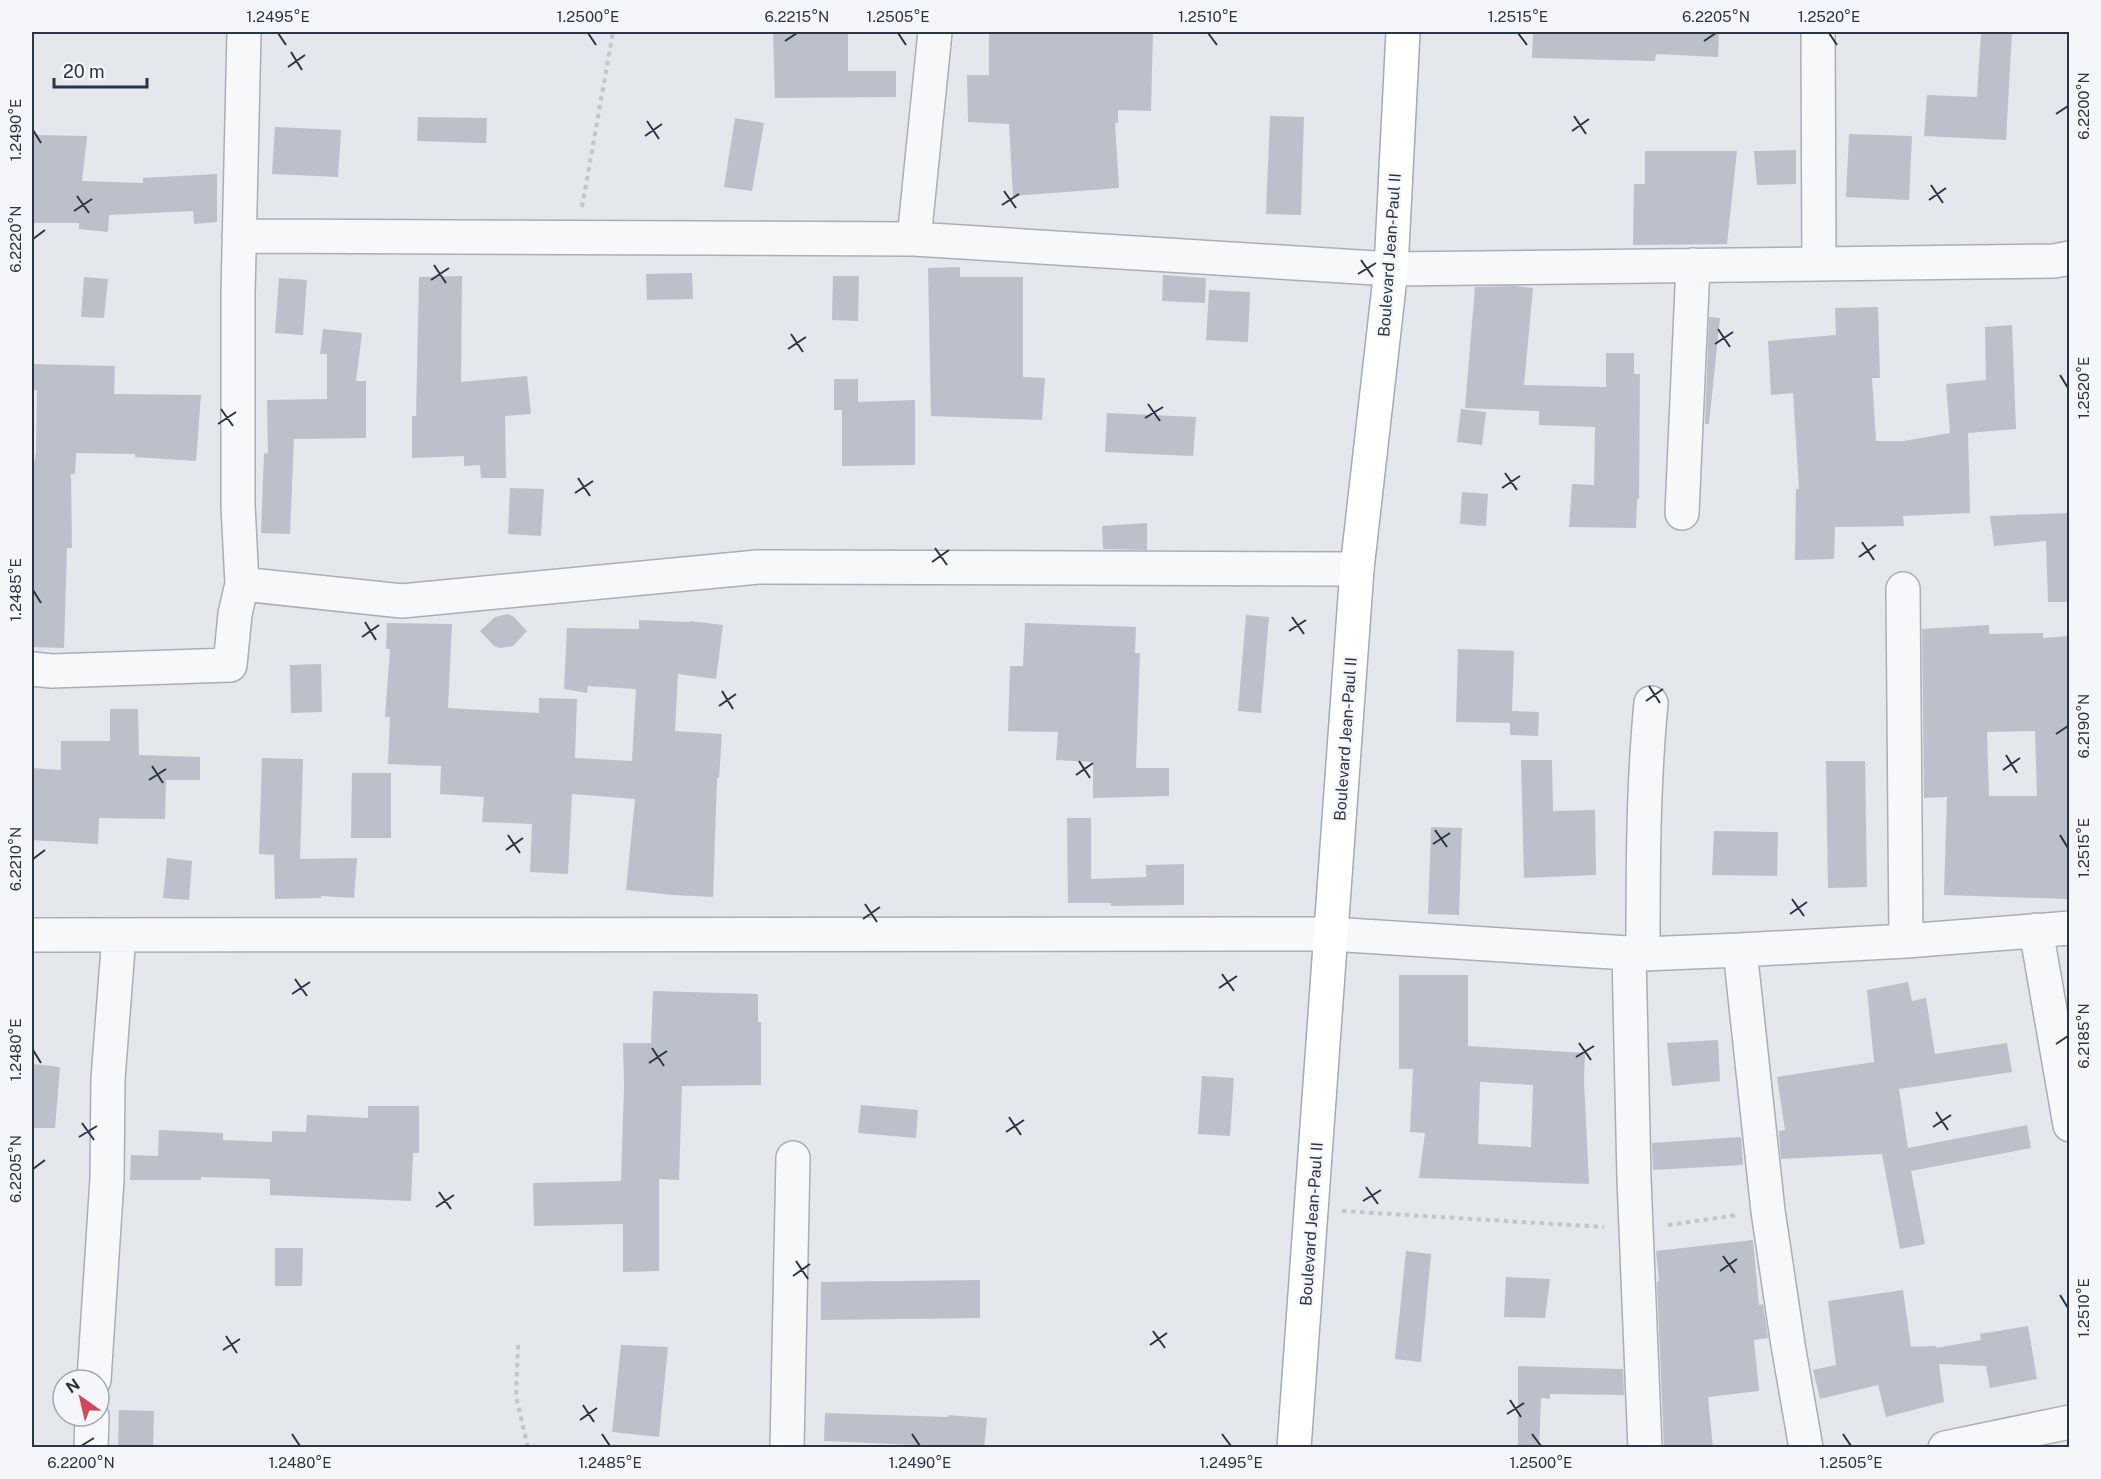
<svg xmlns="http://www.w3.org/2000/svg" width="2101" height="1479" viewBox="0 0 2101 1479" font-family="'Public Sans',sans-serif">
<rect width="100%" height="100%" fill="#e4e7ec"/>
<!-- building -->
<path fill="#bbc0ca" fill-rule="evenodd" d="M773 32H848V71H896V97L775 98Z
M989 32H1153L1151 111 1118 110V123H1115L1119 188 1013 196 1009 124 968 122 967 75H989Z
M1533 32H1719L1718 57 1656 54 1655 61 1532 58Z
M1981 32H2012L2006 140 1924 136 1927 95 1977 97Z
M1270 116 1304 117 1301 215 1266 214Z
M418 117 487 118 486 143 417 141Z
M735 118 764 123 752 191 724 187Z
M275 127 341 130 338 177 272 174Z
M1849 134 1912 136 1909 200 1846 197Z
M32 135 87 136 82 181 143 183V178L217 174V222L194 224 193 211 109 215 108 232 79 229V223H32Z
M1796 150V184L1757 185 1754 151Z
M1645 151H1737L1727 244 1633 245 1634 184H1645Z
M960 267V277H1023V377L1045 378 1042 420 931 416 928 268Z
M692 273 693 299 647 300 646 274Z
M1163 275 1206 278 1205 303 1162 301Z
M462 276 461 382 527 376 531 414 505 416 506 478H481L480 465 464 466V456L412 458V416H416L419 277Z
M833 276H859L858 321 832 320Z
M84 277 108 279 104 318 81 317Z
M279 278 307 280 303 335 275 333Z
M1514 286 1533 288 1524 385 1606 387V353H1634V374H1640L1639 499H1637L1636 528 1569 527 1572 484 1594 485 1595 427 1539 425V411L1465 408 1475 287Z
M1209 290 1250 292 1248 342 1206 340Z
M1878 307 1880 378H1872L1876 441H1904L1950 433 1946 384 1986 380 1985 327 2012 325 2016 429 1968 433 1970 513 1903 516 1904 526 1835 527 1834 559 1795 560 1796 489H1799L1793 393 1771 395 1768 341 1836 335 1835 308Z
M1709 317 1720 318 1709 424H1705Z
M323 329 362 333 356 381H366V438L294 439 290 534 261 533 264 453 268 454 267 400 327 399V354H320Z
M32 364 115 366 114 394 201 395 196 461 135 457V454L76 453 75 474H71L72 548H67L64 648 32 647V462L34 463 36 452 37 390H32Z
M834 379H858V402L915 400V465L842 466V410H834Z
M1461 409 1486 412 1482 445 1457 442Z
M1107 413 1196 417 1193 456 1105 452Z
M510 488 544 489 541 536 508 534Z
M1462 492 1488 494 1486 526 1460 524Z
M2070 513V602H2048L2046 541 1994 546 1990 516Z
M1147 523V550L1103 549 1102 526Z
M508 614 514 617 527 631 513 646 500 648 494 646 480 631 495 617Z
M1246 615 1269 617 1261 713 1238 711Z
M639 620 689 622 690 621 723 625 716 679 678 674 675 731 722 734 719 778H717L713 897 673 895 626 890 635 799 572 794 568 874 530 872 532 824 482 822 484 797 440 794 441 766 388 764 390 717H385L390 649H386L387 623 452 624 448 708 539 713V698L577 699 575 758 632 761 636 689 588 686 587 693 564 689 567 628 639 629Z
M1025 623 1136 627 1135 653H1140L1136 768H1169V796L1093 798V762L1056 760 1058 732 1008 731 1010 666H1023Z
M1989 625V634L2043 633V638L2070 636 2069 899 1944 895 1947 797 1924 798 1922 629ZM2035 731 2037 796H1989L1987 732Z
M1458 649 1514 651 1512 711 1539 712 1538 736 1510 735V723L1456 722Z
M321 664 322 712 291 713 290 665Z
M110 709H138L139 755 200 757V780H166L165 819 99 818 98 844 32 840V768L61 770V741H110Z
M262 758 303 759 300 859 357 858 354 898 321 896V898L275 899 274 855 259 854Z
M1521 760H1552L1553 811 1595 810 1596 875 1524 878Z
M1826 761H1865L1867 887 1828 888Z
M352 773H391V838H351Z
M1067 818H1091V879L1146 877V865L1184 864V905L1111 906V903H1068Z
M1431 827 1462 828 1459 915 1428 914Z
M1714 831 1778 832 1777 876 1712 875Z
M167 858 192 861 189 900 163 898Z
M1399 975H1468V1046L1585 1053 1584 1081 1589 1184 1419 1178 1425 1133 1410 1132 1413 1069H1399ZM1480 1082 1533 1085 1531 1147 1478 1144Z
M1908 982 1912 1001 1926 998 1935 1054 2007 1043 2012 1072 1899 1089 1908 1148 2027 1125 2031 1148 1911 1171 1925 1244 1900 1249 1882 1154 1781 1159 1779 1134V1131L1785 1130 1777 1077 1874 1062 1867 990Z
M653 991 758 994V1022H761V1085L682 1086 679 1180 659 1179V1271L623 1272V1224L534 1226 533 1183 621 1181 624 1087 623 1043H651Z
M1718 1040 1720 1081 1672 1086 1667 1043Z
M32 1064 60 1067 55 1128H32Z
M1202 1076 1234 1078 1230 1136 1198 1134Z
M861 1105 918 1110 916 1138 858 1133Z
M368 1106H419V1153H413L411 1201 270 1195V1179L201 1177V1180H130L131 1155 158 1156 159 1130 223 1133V1140L272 1142V1131L306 1132 307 1115 368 1118Z
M1741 1137 1743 1165 1653 1170 1652 1143Z
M1753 1240 1759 1305 1763 1304 1768 1338 1754 1340 1759 1391 1708 1397 1713 1448H1664L1657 1282 1659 1281 1656 1251Z
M275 1248H303L302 1286H275Z
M1406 1251 1431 1254 1421 1362 1395 1359Z
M1506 1277 1550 1279 1545 1318 1504 1317Z
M980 1280V1318L821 1320V1282Z
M1903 1290 1911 1347 1936 1346V1348L1981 1340 1980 1334 2028 1326 2037 1379 1990 1388 1986 1366 1939 1364 1944 1402 1886 1417 1878 1385 1820 1399 1813 1370 1836 1365 1828 1301Z
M621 1345 668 1347 659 1437 612 1432Z
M1518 1366 1623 1369 1624 1395 1550 1394V1399L1541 1398 1539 1448H1518Z
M119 1410 154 1411 153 1448H118Z
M825 1413 948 1417V1415L987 1418 984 1448 824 1441Z"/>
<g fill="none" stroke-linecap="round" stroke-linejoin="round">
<defs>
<path id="minor" d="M239 236 914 239 1391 269 1819 264 1818 32
M914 239 935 32
M1819 264 2054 261 2070 258
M1682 513 1693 265
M242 584 402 601 758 567 1357 569
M1903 589 1906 941
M32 669 52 671 230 665 235 614 242 584 238 505V294L244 32
M2036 930 2070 1125
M32 935 1331 934 1643 954 1740 950 1906 941 2070 928
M1740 950 1768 1211 1788 1345 1806 1448
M1629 952 1634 1179 1645 1448
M1643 954C1643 870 1643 786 1651 703
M94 1380 107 1179 108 1079 119 935
M91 1448 92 1416
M787 1448 793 1158
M1945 1448 2070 1422"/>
<path id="major" d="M1294 1448 1357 569 1391 269 1403 32"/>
</defs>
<!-- minor casing -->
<use href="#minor" stroke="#a9aeb7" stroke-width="36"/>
<!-- major casing -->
<use href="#major" stroke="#a3abb8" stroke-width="36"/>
<!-- path -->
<path stroke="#c2c5cb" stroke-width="4" stroke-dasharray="4.5 4.5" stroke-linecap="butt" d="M582 207 613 32
M1342 1211 1604 1227
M1668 1225 1738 1215
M518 1345 516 1396 528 1448"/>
<!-- minor -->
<use href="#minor" stroke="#f7f8fa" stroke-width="33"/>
<!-- major -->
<use href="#major" stroke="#fff" stroke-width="33"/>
</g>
<!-- ticks -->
<path fill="none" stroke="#2b3445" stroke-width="2" d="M278 33 286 45M588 33 596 45M898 33 906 45M1208 33 1217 45M1518 33 1527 45M1829 33 1837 45M785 41 797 33M1704 41 1716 33M291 52 302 70M288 67 305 55M2056 114 2068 106M1574 116 1586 134M647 121 659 139M33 130 41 143M1572 131 1589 119M645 136 662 124M1931 185 1943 203M1004 191 1016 208M77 196 89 213M1929 200 1946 188M1002 205 1019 194M74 211 92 199M33 239 45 230M1361 260 1373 277M434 265 446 283M1358 274 1376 263M431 280 449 268M1718 329 1730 347M791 334 803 352M1715 344 1733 332M788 349 806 337M2060 375 2068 388M1148 404 1160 421M221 409 233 426M1145 418 1163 407M218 424 236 412M1505 473 1517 490M578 478 590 496M1502 488 1520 476M575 493 593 481M1862 542 1874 560M935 548 947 565M1859 557 1876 545M932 562 949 550M33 590 41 603M1292 617 1304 634M365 622 376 640M1289 631 1306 620M362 637 379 625M1649 686 1660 703M722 691 733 709M1646 701 1663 689M719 706 736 694M2056 734 2068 726M2006 755 2017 773M1079 761 1090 778M152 766 163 783M2003 770 2020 758M1076 775 1093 763M149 780 166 769M1435 830 1447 847M508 835 520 853M2060 835 2068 848M1433 844 1450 833M506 850 523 838M33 859 45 850M1792 899 1804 916M865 904 877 922M1790 914 1807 902M863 919 880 907M1222 974 1234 991M295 979 307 996M1219 988 1237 976M292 994 310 982M1579 1043 1591 1060M2056 1044 2068 1036M652 1048 664 1066M33 1050 41 1063M1576 1057 1594 1046M649 1063 667 1051M1936 1112 1948 1130M1009 1117 1021 1135M82 1123 94 1140M1933 1127 1951 1115M1006 1132 1024 1120M79 1137 97 1126M33 1169 45 1160M1366 1187 1378 1204M439 1192 451 1209M1363 1201 1381 1190M436 1207 454 1195M1723 1256 1735 1273M796 1261 808 1279M1720 1271 1737 1259M793 1276 810 1264M2060 1295 2068 1308M1153 1331 1165 1348M226 1336 237 1353M1150 1345 1167 1333M223 1350 240 1339M1510 1400 1521 1417M583 1405 594 1422M1507 1414 1524 1403M580 1420 597 1408M292 1434 300 1446M602 1434 610 1446M912 1434 920 1446M1222 1434 1231 1446M1532 1434 1541 1446M1843 1434 1851 1446M81 1446 94 1438"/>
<g text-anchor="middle" stroke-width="4.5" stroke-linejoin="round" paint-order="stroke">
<!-- street labels -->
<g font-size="16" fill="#2b3445" stroke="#f4f6f9">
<text transform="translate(1389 255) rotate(-86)" y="6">Boulevard Jean-Paul II</text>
<text transform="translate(1345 739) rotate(-86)" y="6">Boulevard Jean-Paul II</text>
<text transform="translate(1311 1224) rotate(-86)" y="6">Boulevard Jean-Paul II</text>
</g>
</g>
<!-- border -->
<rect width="2101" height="1479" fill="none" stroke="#f4f6f9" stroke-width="66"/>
<!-- north arrow -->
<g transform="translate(81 1398) rotate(326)"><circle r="28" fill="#f4f6f9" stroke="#a4a8b1" stroke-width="1.5"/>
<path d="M0-4.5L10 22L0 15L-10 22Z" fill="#d1495b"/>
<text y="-9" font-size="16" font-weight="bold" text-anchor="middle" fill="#2b3445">N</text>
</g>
<!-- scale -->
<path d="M54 78v9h93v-9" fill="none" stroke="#2b3445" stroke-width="3"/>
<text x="63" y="78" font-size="18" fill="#2b3445" stroke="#f4f6f9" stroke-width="4.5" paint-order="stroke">20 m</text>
<rect x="33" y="33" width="2035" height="1413" fill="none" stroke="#2b3445" stroke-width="2"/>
<g font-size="15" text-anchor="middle" fill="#2b3445">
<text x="278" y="22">1.2495°E</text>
<text x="588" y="22">1.2500°E</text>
<text x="797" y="22">6.2215°N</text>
<text x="898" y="22">1.2505°E</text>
<text x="1208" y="22">1.2510°E</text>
<text x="1518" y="22">1.2515°E</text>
<text x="1716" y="22">6.2205°N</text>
<text x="1829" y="22">1.2520°E</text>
<text transform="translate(2084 106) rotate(-90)" y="5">6.2200°N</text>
<text transform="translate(16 130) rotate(-90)" y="5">1.2490°E</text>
<text transform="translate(16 239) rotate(-90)" y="5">6.2220°N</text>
<text transform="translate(2084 388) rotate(-90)" y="5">1.2520°E</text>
<text transform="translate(16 590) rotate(-90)" y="5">1.2485°E</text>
<text transform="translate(2084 726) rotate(-90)" y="5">6.2190°N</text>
<text transform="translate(2084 848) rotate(-90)" y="5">1.2515°E</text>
<text transform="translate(16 859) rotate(-90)" y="5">6.2210°N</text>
<text transform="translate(2084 1036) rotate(-90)" y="5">6.2185°N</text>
<text transform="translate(16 1050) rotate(-90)" y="5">1.2480°E</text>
<text transform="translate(16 1169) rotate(-90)" y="5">6.2205°N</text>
<text transform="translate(2084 1308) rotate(-90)" y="5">1.2510°E</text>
<text x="81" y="1468">6.2200°N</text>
<text x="300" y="1468">1.2480°E</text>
<text x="610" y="1468">1.2485°E</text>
<text x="920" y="1468">1.2490°E</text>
<text x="1231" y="1468">1.2495°E</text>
<text x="1541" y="1468">1.2500°E</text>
<text x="1851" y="1468">1.2505°E</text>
</g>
</svg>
